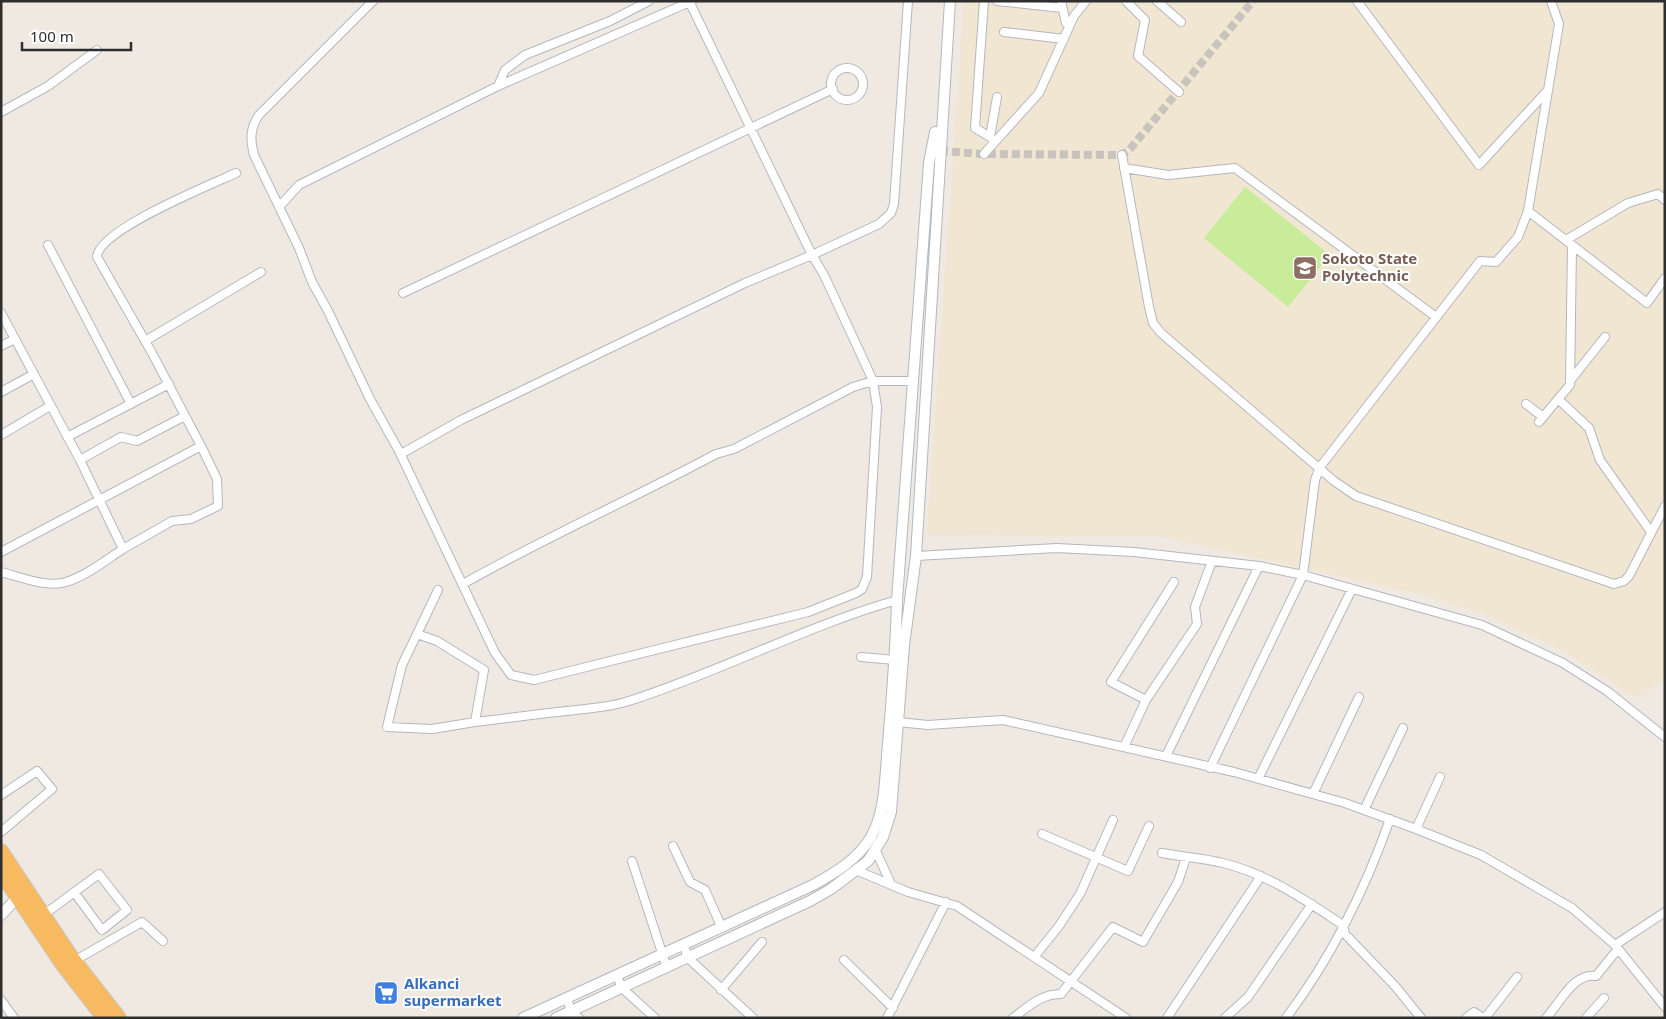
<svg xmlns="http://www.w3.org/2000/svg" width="1666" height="1019" viewBox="0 0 1666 1019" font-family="'Noto Sans',sans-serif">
<rect width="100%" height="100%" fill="#efe9e1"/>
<!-- education -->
<path fill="#f0e6d1" d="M964 1H1665V678L1638 699 1564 651 1490 616 1428 596 1159 536 927 535Z"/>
<!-- pitch -->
<path fill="#c9ec9a" d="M1245 187 1330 255 1288 307 1204 238Z"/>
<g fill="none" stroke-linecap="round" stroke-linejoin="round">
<!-- minor-tunnel -->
<path stroke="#c8c4bd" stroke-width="8" stroke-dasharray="8 4" stroke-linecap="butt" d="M940 151 984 154 1122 155 1130 149 1253 1"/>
<defs>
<path id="minor" d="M373 1 259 115C250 128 250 139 254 155L299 248 312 282 328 311 370 399 399 451 495 653 511 675 534 680 808 612 856 593 862 589 867 577 877 407 873 381 863 359 824 275 812 255 689 1
M984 1 975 128 990 137
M997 1 1062 8
M1061 1 1066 23 1070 25
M1126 1 1145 20 1138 56 1179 92
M1157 1 1181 22
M1357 1 1479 165 1548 90
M1004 32 1064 39
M831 84a16 16 0 1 1 32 0a16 16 0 1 1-32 0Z
M498 86 505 70 525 55 610 21 649 1
M1 112 48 86 97 50
M993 140 990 137 997 97
M984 154 1039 93 1074 16 1086 1
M1122 155 1149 307 1153 323 1161 333 1334 481 1356 496 1614 584 1624 581 1629 576 1665 506
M1124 168 1168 175 1235 168 1436 317
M279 207 299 185 498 86 692 1
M1528 211 1647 303 1665 278
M1566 240 1628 203 1658 194 1665 200
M48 245 131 404
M1572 245 1570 385 1558 399 1589 428 1600 460 1651 532
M403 293 833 89
M1 313 80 460 123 549C106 560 86 576 66 582 46 588 21 577 1 572
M145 341 261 272
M1 346 15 339
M1570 381 1605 337
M1 392 34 374
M1526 404 1543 417
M1539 422 1558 399
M1 435 50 406
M67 437 169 384
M401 454 461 420 745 283 812 255 879 224 891 213 894 204 908 1
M80 460 121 437 137 441 185 416
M123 549 172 521 191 519 218 506 217 479 201 446
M1 552 201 446 152 353 97 257C98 230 210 185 236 173
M916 556 1057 548 1134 552 1259 566 1303 575 1482 625 1563 663 1607 691 1665 737
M463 584C546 537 632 499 716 454L734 449 853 387 873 381H913
M438 590 417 634 437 641 484 670 475 722C502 719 530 715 557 712 582 709 608 708 632 700 722 671 806 626 897 600
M417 634 402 665 387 727 432 729 475 722
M861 657 895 660
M1146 700 1111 682 1174 582
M898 722 928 725 1003 720 1234 772 1345 803 1416 829 1481 855 1572 908 1615 945 1665 1007
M1124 747 1146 700 1197 624 1195 607 1212 561
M1166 756 1259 566
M1210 768 1303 575 1315 480 1320 467 1480 261 1496 262 1518 237 1528 211 1559 24 1551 1
M1258 779 1352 589
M1313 794 1359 697
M1 795 37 771 52 789 1 832
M1364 810 1403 728
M1416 829 1440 777
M1042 834 1128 871 1149 826
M673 846 690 882 705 890 722 928
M876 851 891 884
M1162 853C1183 857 1203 858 1223 863 1268 874 1305 900 1343 925L1345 934 1395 986 1421 1018
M632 861 667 968
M858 871 908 892 957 906 1126 1018
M42 916 99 874 127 910 102 930 74 892
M1615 945 1665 912
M684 946 688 958 753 1018
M1035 956 1059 926 1080 894 1113 820
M844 960 893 1008
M74 961 142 922 163 941
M617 976 622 988 655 1018
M721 990 762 942
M567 999 571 1011 579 1018
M1 1000 14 1018
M887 1018 946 902
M1013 1018C1029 1006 1041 994 1061 994L1113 927 1143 942 1178 882 1186 858
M1167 1018 1261 876
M1225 1018 1248 997 1312 904
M1286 1018C1331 958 1365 890 1390 819
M1466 1018 1474 1012 1483 1018
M1485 1018 1517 977
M1546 1018C1560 1003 1574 972 1596 976L1618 949
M1586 1018 1604 998"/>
<path id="tertiary" d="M1 915 17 898
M523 1018 813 885C835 873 858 859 871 837 886 811 885 774 888 744 892 696 896 649 897 600L929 163 935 132
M556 1018 810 901 831 889 868 861 883 837 891 812 904 645 916 556 950 1"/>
<path id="trunk" d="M1 851 72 958 119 1018
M1 873 63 965 104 1018"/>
</defs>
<!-- minor casing -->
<use href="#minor" stroke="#b4b7c1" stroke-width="10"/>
<!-- tertiary casing -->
<use href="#tertiary" stroke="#b4b7c1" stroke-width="12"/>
<!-- trunk casing -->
<use href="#trunk" stroke="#c9c9c9" stroke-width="16"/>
<!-- minor -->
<use href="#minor" stroke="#fff" stroke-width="8"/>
<!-- tertiary -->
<use href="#tertiary" stroke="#fff" stroke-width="10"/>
<!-- trunk -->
<use href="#trunk" stroke="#f8ba60" stroke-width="14"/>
</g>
<!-- icons -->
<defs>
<symbol id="university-square" viewBox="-11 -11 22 22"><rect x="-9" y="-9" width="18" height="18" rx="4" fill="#8d6e63" stroke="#fff"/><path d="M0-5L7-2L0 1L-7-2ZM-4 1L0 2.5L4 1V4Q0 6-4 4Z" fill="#fff"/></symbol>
<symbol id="supermarket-square" viewBox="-11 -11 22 22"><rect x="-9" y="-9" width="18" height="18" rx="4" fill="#3f7fe0" stroke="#fff"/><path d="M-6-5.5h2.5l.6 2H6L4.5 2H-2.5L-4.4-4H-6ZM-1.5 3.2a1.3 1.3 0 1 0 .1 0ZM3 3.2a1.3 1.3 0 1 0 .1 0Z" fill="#fff"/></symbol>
</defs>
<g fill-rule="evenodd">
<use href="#university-square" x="1291" y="254" width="28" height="28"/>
<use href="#supermarket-square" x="372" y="979" width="28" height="28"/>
</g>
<g text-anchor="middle" stroke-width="4" stroke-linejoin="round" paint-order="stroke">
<!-- education labels -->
<g font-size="15" font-weight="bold" fill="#785e54" stroke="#fff" text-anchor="start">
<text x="1322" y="264">Sokoto State<tspan x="1322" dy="17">Polytechnic</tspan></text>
</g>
<!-- shop labels -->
<g font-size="15" font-weight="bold" fill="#366cbe" stroke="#fff" text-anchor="start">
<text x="404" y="989">Alkanci<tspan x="404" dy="17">supermarket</tspan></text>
</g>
</g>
<!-- border -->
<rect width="1666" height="1019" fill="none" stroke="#2e2e2e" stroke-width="5"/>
<!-- scale -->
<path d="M22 42v8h109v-8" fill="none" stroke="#2e2e2e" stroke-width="2.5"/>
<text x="30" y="42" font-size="15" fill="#2e2e2e" stroke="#ffffff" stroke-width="4" paint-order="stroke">100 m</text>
</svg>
